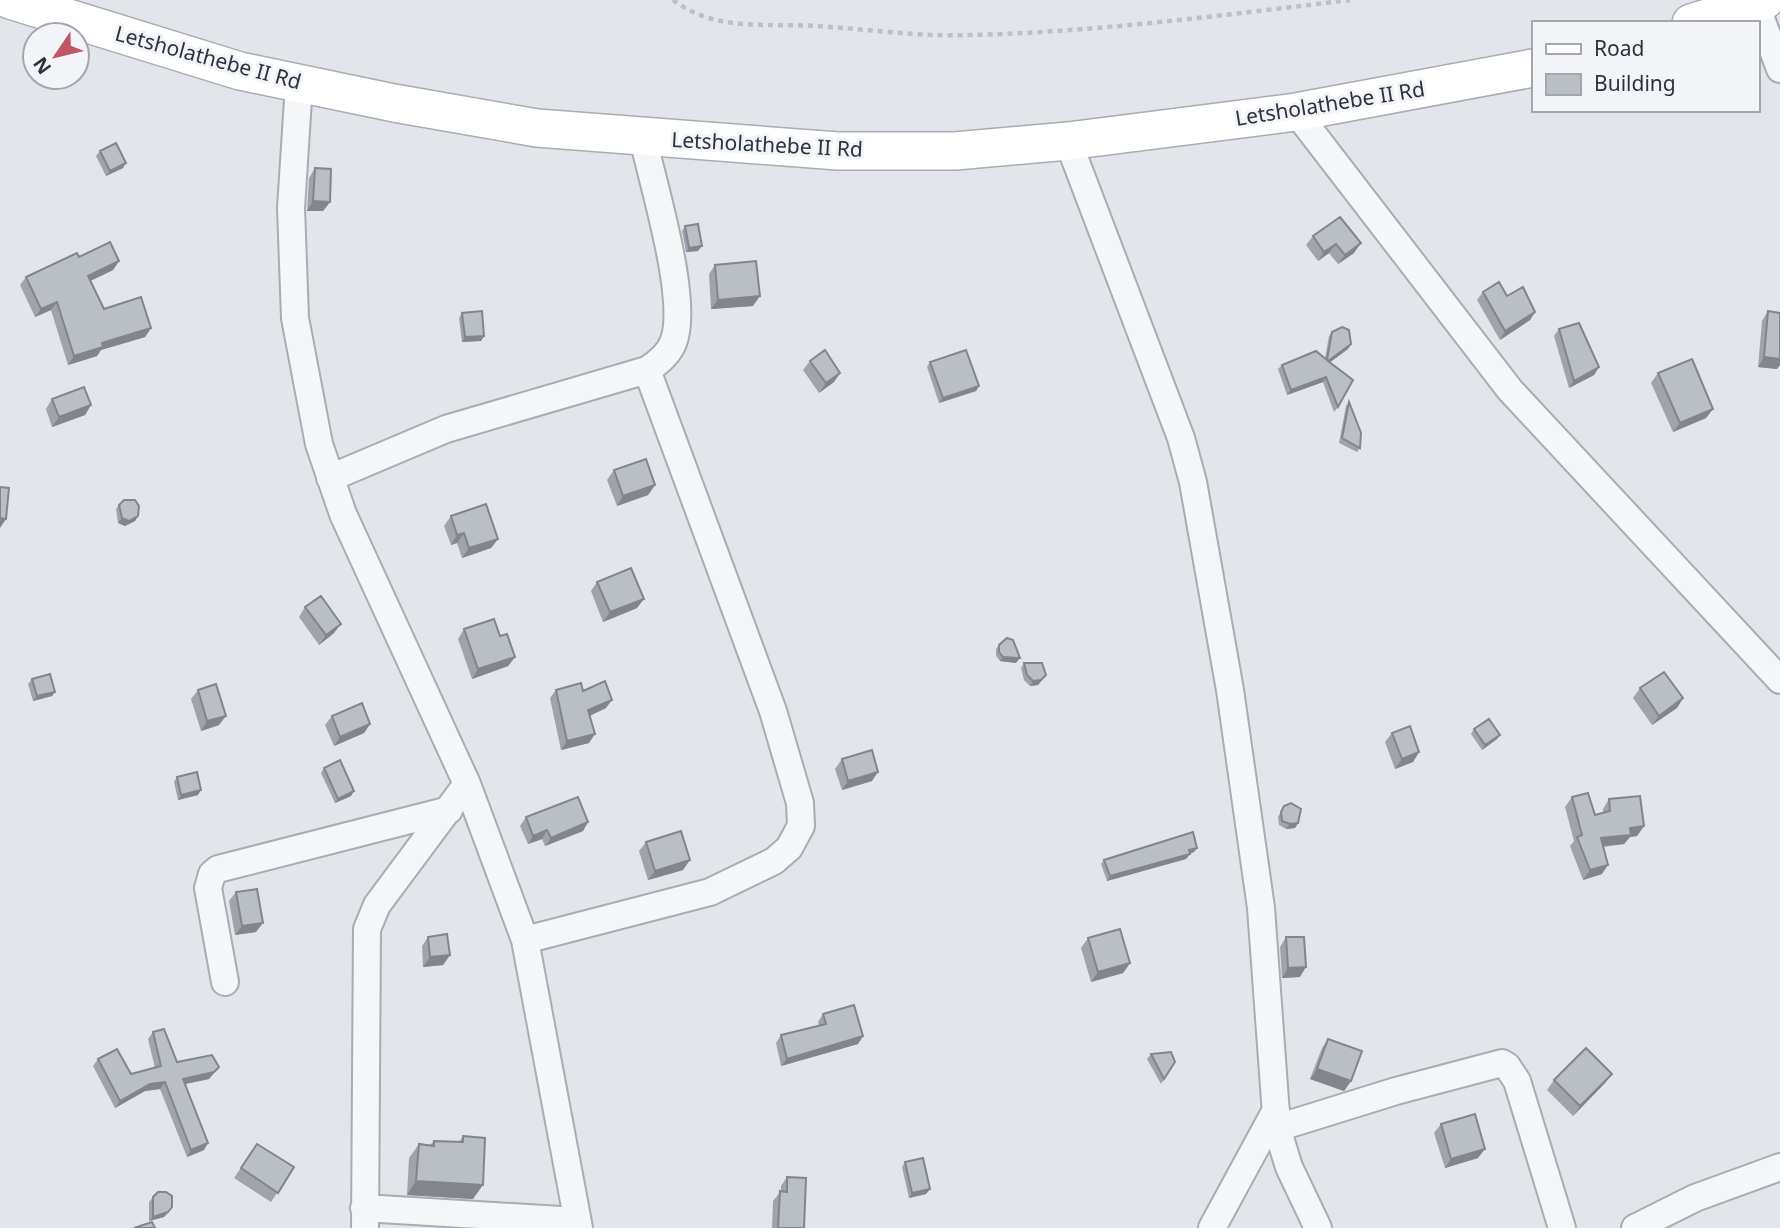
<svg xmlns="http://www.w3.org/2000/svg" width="1780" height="1228" viewBox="0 0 1780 1228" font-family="'Noto Sans',sans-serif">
<rect width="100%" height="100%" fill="#e2e5e9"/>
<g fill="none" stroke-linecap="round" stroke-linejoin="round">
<defs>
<path id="street" d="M1754 0 1780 69
M299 84 291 208 295 318 319 444 343 514 467 784 525 940 579 1228
M1296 112 1510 390 1780 680
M1068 141 1181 438 1193 482 1230 690 1261 908 1277 1128 1289 1167 1318 1228
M330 478 446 429 647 370C658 363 668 355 673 343 690 302 653 185 643 138
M525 940 710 892 774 861 789 848 801 826 800 803 773 711 647 370
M225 982 208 888 212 874 218 869 449 810
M1277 1128 1396 1091 1502 1063 1507 1066 1517 1081 1562 1228
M364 1208 577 1221
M365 1228 367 929 377 905 467 784
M1212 1228 1276 1110
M1635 1228 1695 1198 1780 1167"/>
<path id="secondary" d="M10 0 240 71 394 103 537 128 838 151H955L1068 141 1296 112 1533 68
M1691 23 1765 0"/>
</defs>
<!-- street casing -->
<use href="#street" stroke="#a8acb3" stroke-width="30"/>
<!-- secondary casing -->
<use href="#secondary" stroke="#a8acb3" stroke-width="40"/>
<!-- path -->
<path stroke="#bdbfc4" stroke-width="4.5" stroke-dasharray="5 5" stroke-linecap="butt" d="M673 0C715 32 767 23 816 26 867 29 919 37 970 35 1097 32 1224 15 1350 0"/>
<!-- street -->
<use href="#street" stroke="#f5f6f8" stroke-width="26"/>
<!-- secondary -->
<use href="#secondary" stroke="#fff" stroke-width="37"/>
</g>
<!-- wall -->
<path fill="#a0a3a9" d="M100 151 123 168 106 176 96 156Z
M315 168 330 202 323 211H307L309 178Z
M1340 217 1354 253 1338 264 1329 253 1318 261 1306 245 1313 236Z
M685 226 698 251 686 252 682 231Z
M79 257 119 261 113 270 90 281 104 309 151 328 145 337 101 350 97 356 68 365 51 310 35 317 20 285 26 277Z
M715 265 753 306 711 309 709 274Z
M1483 292 1507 296 1535 312 1530 320 1500 340 1477 300Z
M1768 311 1777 369 1758 367 1762 321Z
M462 313 484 336 481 341 462 342 459 318Z
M1559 329 1599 367 1594 375 1569 388 1554 336Z
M1332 332 1348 349 1330 362 1338 407 1334 412 1323 382 1287 395 1278 369 1282 365 1325 358 1329 336Z
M810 361 840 373 834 382 819 393 803 370Z
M930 362 979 386 976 391 939 403 927 367Z
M1658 373 1713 409 1706 418 1673 432 1651 383Z
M52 399 91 405 85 415 52 427 46 409Z
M1349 402 1360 448 1357 452 1339 443 1346 406Z
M614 470 655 485 648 495 617 506 607 480Z
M119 505 138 516 135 521 125 526 118 523 116 509Z
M451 516 498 539 491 548 462 558 457 543 451 545 444 526Z
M597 582 637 608 603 622 591 591Z
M305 607 334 633 319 645 299 617Z
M464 629 500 636 515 657 508 666 472 679 458 639Z
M999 645 1016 663 1000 661 996 656V649Z
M1024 663 1042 680 1038 685 1030 686 1024 680 1021 668Z
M32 679 55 692 52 696 33 701 28 684Z
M1640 688 1683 698 1677 708 1652 725 1633 698Z
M198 690 219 725 201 731 191 699Z
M556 690 583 691 606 708 590 716 589 743 561 750 550 698Z
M332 716 370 724 364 733 334 746 325 725Z
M1474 729 1497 739 1482 750 1471 734Z
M1392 733 1419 752 1413 762 1395 769 1385 742Z
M842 759 872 781 842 790 835 769Z
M324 768 351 796 335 803 321 773Z
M177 777 198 795 178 800 174 782Z
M1572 797 1595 815 1603 813V809L1609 799 1644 826 1637 836 1630 837 1624 844 1603 847 1602 874 1583 880 1570 846 1574 841 1565 807Z
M1284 806 1298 823 1295 828 1286 829 1279 825 1278 817Z
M526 817 588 822 583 831 545 846 542 839 528 844 520 826Z
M646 842 683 870 648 880 639 851Z
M1194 852 1190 854 1186 859 1107 881 1101 864 1104 860Z
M236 892 256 932 235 935 229 901Z
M428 937 450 955 443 965 423 967 422 946Z
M1286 937 1300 977 1282 978 1280 947Z
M1088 938 1130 963 1123 973 1091 982 1081 948Z
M823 1014 863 1036 858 1044 781 1066 776 1043 781 1035 819 1026 818 1022Z
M153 1032 177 1062 219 1067 209 1079 186 1084 204 1150 187 1157 160 1089 145 1091 115 1108 93 1066 98 1059 131 1074 155 1068 148 1039Z
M1328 1039 1351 1081 1344 1091 1310 1079 1322 1048Z
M1151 1054 1175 1062 1161 1084 1147 1059Z
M1554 1080 1605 1083 1573 1116 1547 1090Z
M1441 1124 1478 1158 1445 1168 1434 1133Z
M463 1136 473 1199 407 1195 409 1158 419 1144 430 1145 434 1141 459 1142Z
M257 1144 294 1167 271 1202 234 1178Z
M905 1162 930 1189 926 1194 909 1198 902 1167Z
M787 1177 804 1228H772L773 1201 781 1191V1186Z
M153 1197 169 1212 164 1217 149 1221V1202Z"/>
<!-- shaded-wall -->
<path fill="#82858a" d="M126 163 123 168 106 176 110 171Z
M313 201 330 202 323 211H307Z
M1361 243 1354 253 1338 264 1345 255Z
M1336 244 1329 253 1318 261 1324 252Z
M702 246 698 251 686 252 689 248Z
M119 261 113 270 82 285 88 276Z
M760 296 753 306 711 309 718 300Z
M57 302 51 310 35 317 41 309Z
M1535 312 1530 320 1500 340 1505 331Z
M151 328 145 337 101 350 97 356 68 365 74 356 102 343Z
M484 336 481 341 462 342 465 337Z
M1351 344 1348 349 1325 366 1328 361Z
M1764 357 1780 359V365L1777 369 1758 367Z
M1599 367 1594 375 1569 388 1574 381Z
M840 373 834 382 819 393 826 383Z
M1326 377 1323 382 1287 395 1291 390Z
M979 386 976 391 939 403 943 398Z
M91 405 85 415 52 427 59 417Z
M1713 409 1706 418 1673 432 1680 423Z
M655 485 648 495 617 506 623 496Z
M138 516 135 521 125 526 118 523 122 518Z
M0 518 6 519 0 528Z
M464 533 457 543 451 545 457 535Z
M498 539 491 548 462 558 469 548Z
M644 599 637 608 603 622 610 612Z
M341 624 334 633 319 645 326 635Z
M515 657 508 666 472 679 478 669Z
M1003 657 1020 658 1016 663 1000 661Z
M1046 675 1038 685 1030 686 1033 681Z
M55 692 52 696 33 701 37 696Z
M1683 698 1677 708 1652 725 1659 716Z
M612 700 606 708 582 719 588 710Z
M226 716 219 725 201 731 207 721Z
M370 724 364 733 334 746 340 737Z
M595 734 589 743 561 750 567 741Z
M1500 735 1497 739 1482 750 1485 745Z
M1419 752 1413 762 1395 769 1402 759Z
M878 772 872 781 842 790 848 781Z
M201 790 198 795 178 800 181 795Z
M354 791 351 796 335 803 338 799Z
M588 822 583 831 545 846 551 838Z
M1298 823 1295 828 1286 829 1290 824Z
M1644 826 1637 836 1630 837 1624 844 1594 847 1601 838 1630 828Z
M547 830 542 839 528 844 533 836Z
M1197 848 1194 852 1188 854H1190L1186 859 1107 881 1110 876Z
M690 860 683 870 648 880 655 871Z
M1608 865 1602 874 1583 880 1590 870Z
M263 923 256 932 235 935 242 926Z
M450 955 443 965 423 967 430 957Z
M1130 963 1123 973 1091 982 1098 972Z
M1306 967 1300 977 1282 978 1288 968Z
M863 1036 858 1044 781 1066 787 1059Z
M219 1067 209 1079 179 1085 183 1079Z
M1317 1069 1351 1081 1344 1091 1310 1079Z
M1612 1074 1605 1083 1573 1116 1580 1106Z
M165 1082 160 1089 145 1091 115 1108 120 1101 150 1084Z
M208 1143 204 1150 187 1157 191 1150Z
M1485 1149 1478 1158 1445 1168 1451 1159Z
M416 1181 483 1185 473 1199 407 1195Z
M930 1189 926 1194 909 1198 912 1193Z
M172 1207 164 1217 149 1221 153 1217Z"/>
<!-- building -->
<path fill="#babec5" stroke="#82858a" stroke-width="2" d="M116 143 126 163 110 171 100 151Z
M315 168 331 169 330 202 313 201Z
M1340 217 1361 243 1345 255 1336 244 1324 252 1313 236Z
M698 224 702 246 689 248 685 226Z
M110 242 119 261 88 276 104 309 141 297 151 328 102 343 103 347 74 356 57 302 41 309 26 277 77 253 79 257Z
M756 261 760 296 718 300 715 265Z
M1499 282 1507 296 1523 287 1535 312 1505 331 1483 292Z
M482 311 484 336 465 337 462 313Z
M1768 311 1780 313V359L1764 357Z
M1579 323 1599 367 1574 381 1559 329Z
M1342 327 1349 330 1351 344 1328 361 1353 380 1338 407 1326 377 1291 390 1282 365 1316 351 1327 360 1332 332Z
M825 350 840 373 826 383 810 361Z
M966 350 979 386 943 398 930 362Z
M1692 359 1713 409 1680 423 1658 373Z
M84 387 91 405 59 417 52 399Z
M1349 402 1361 433 1360 448 1342 438Z
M646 459 655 485 623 496 614 470Z
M0 487 9 488 6 519 0 518Z
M124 500H135L139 506 138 516 129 521 122 518 119 505Z
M486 504 498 539 469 548 464 533 457 535 451 516Z
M631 568 644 599 610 612 597 582Z
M321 596 341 624 326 635 305 607Z
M494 619 500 636 507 634 515 657 478 669 464 629Z
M1007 638 1013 640 1020 658 1003 657 999 652V645Z
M1024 663H1042L1046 675 1041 680 1033 681 1027 675Z
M1664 672 1683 698 1659 716 1640 688Z
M50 674 55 692 37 696 32 679Z
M605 681 612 700 588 710 595 734 567 741 556 690 581 683 583 691Z
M216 684 226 716 207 721 198 690Z
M362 703 370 724 340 737 332 716Z
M1489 719 1500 735 1485 745 1474 729Z
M1410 726 1419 752 1402 759 1392 733Z
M872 750 878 772 848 781 842 759Z
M340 760 354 791 338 799 324 768Z
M197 772 201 790 181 795 177 777Z
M1588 793 1595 815 1610 811 1609 799 1640 796 1644 826 1630 828 1631 835 1601 838 1608 865 1590 870 1577 837 1582 835 1572 797Z
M578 797 588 822 551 838 547 830 533 836 526 817Z
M1291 803 1301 809 1298 823 1290 824 1282 821 1281 812 1284 806Z
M681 831 690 860 655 871 646 842Z
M1193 832 1197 848 1189 850 1190 854 1110 876 1104 860Z
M257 889 263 923 242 926 236 892Z
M1120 929 1130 963 1098 972 1088 938Z
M447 934 450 955 430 957 428 937Z
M1286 937H1304L1306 967 1288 968Z
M854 1005 863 1036 787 1059 781 1035 826 1024 823 1014Z
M164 1029 177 1062 212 1055 219 1067 214 1072 183 1079 208 1143 191 1150 165 1082 150 1084 120 1101 98 1059 117 1049 131 1074 161 1066 153 1032Z
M1328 1039 1362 1051 1351 1081 1317 1069Z
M1586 1048 1612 1074 1580 1106 1554 1080Z
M1171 1052 1175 1062 1164 1079 1151 1054Z
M1475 1114 1485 1149 1451 1159 1441 1124Z
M463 1136 485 1138 483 1185 416 1181 419 1144 434 1146V1141L463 1142Z
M257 1144 294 1167 278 1193 241 1168Z
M923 1158 930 1189 912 1193 905 1162Z
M787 1177 806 1178 804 1228H778L780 1191 787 1192Z
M158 1192H166L172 1196V1207L168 1212 153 1217V1197Z
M152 1222 155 1228H134Z"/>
<g text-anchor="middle" stroke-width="6" stroke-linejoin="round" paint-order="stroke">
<!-- street labels -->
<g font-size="21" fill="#2c333f" stroke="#f2f4f7">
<text transform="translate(208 58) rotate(15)" y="7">Letsholathebe II Rd</text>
<text transform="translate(1330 104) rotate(-9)" y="7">Letsholathebe II Rd</text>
<text transform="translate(767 145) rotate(3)" y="7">Letsholathebe II Rd</text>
</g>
</g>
<!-- legend -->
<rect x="1532" y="21" width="228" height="91" fill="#f2f4f7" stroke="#a3a7ad" stroke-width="2"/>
<rect x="1546" y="44" width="35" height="10" fill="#ffffff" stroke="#a3a7ad" stroke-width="2"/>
<text x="1594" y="56" font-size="21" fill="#2c333f">Road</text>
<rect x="1546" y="74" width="35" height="21" fill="#babec5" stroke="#a3a7ad" stroke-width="2"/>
<text x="1594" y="91" font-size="21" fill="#2c333f">Building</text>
<!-- north arrow -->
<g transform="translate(56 56) rotate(235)"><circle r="33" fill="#f2f4f7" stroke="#a3a7ad" stroke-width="2"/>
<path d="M0-5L12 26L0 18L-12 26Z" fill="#c15564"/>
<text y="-10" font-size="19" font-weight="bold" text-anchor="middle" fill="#2c333f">N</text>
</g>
</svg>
